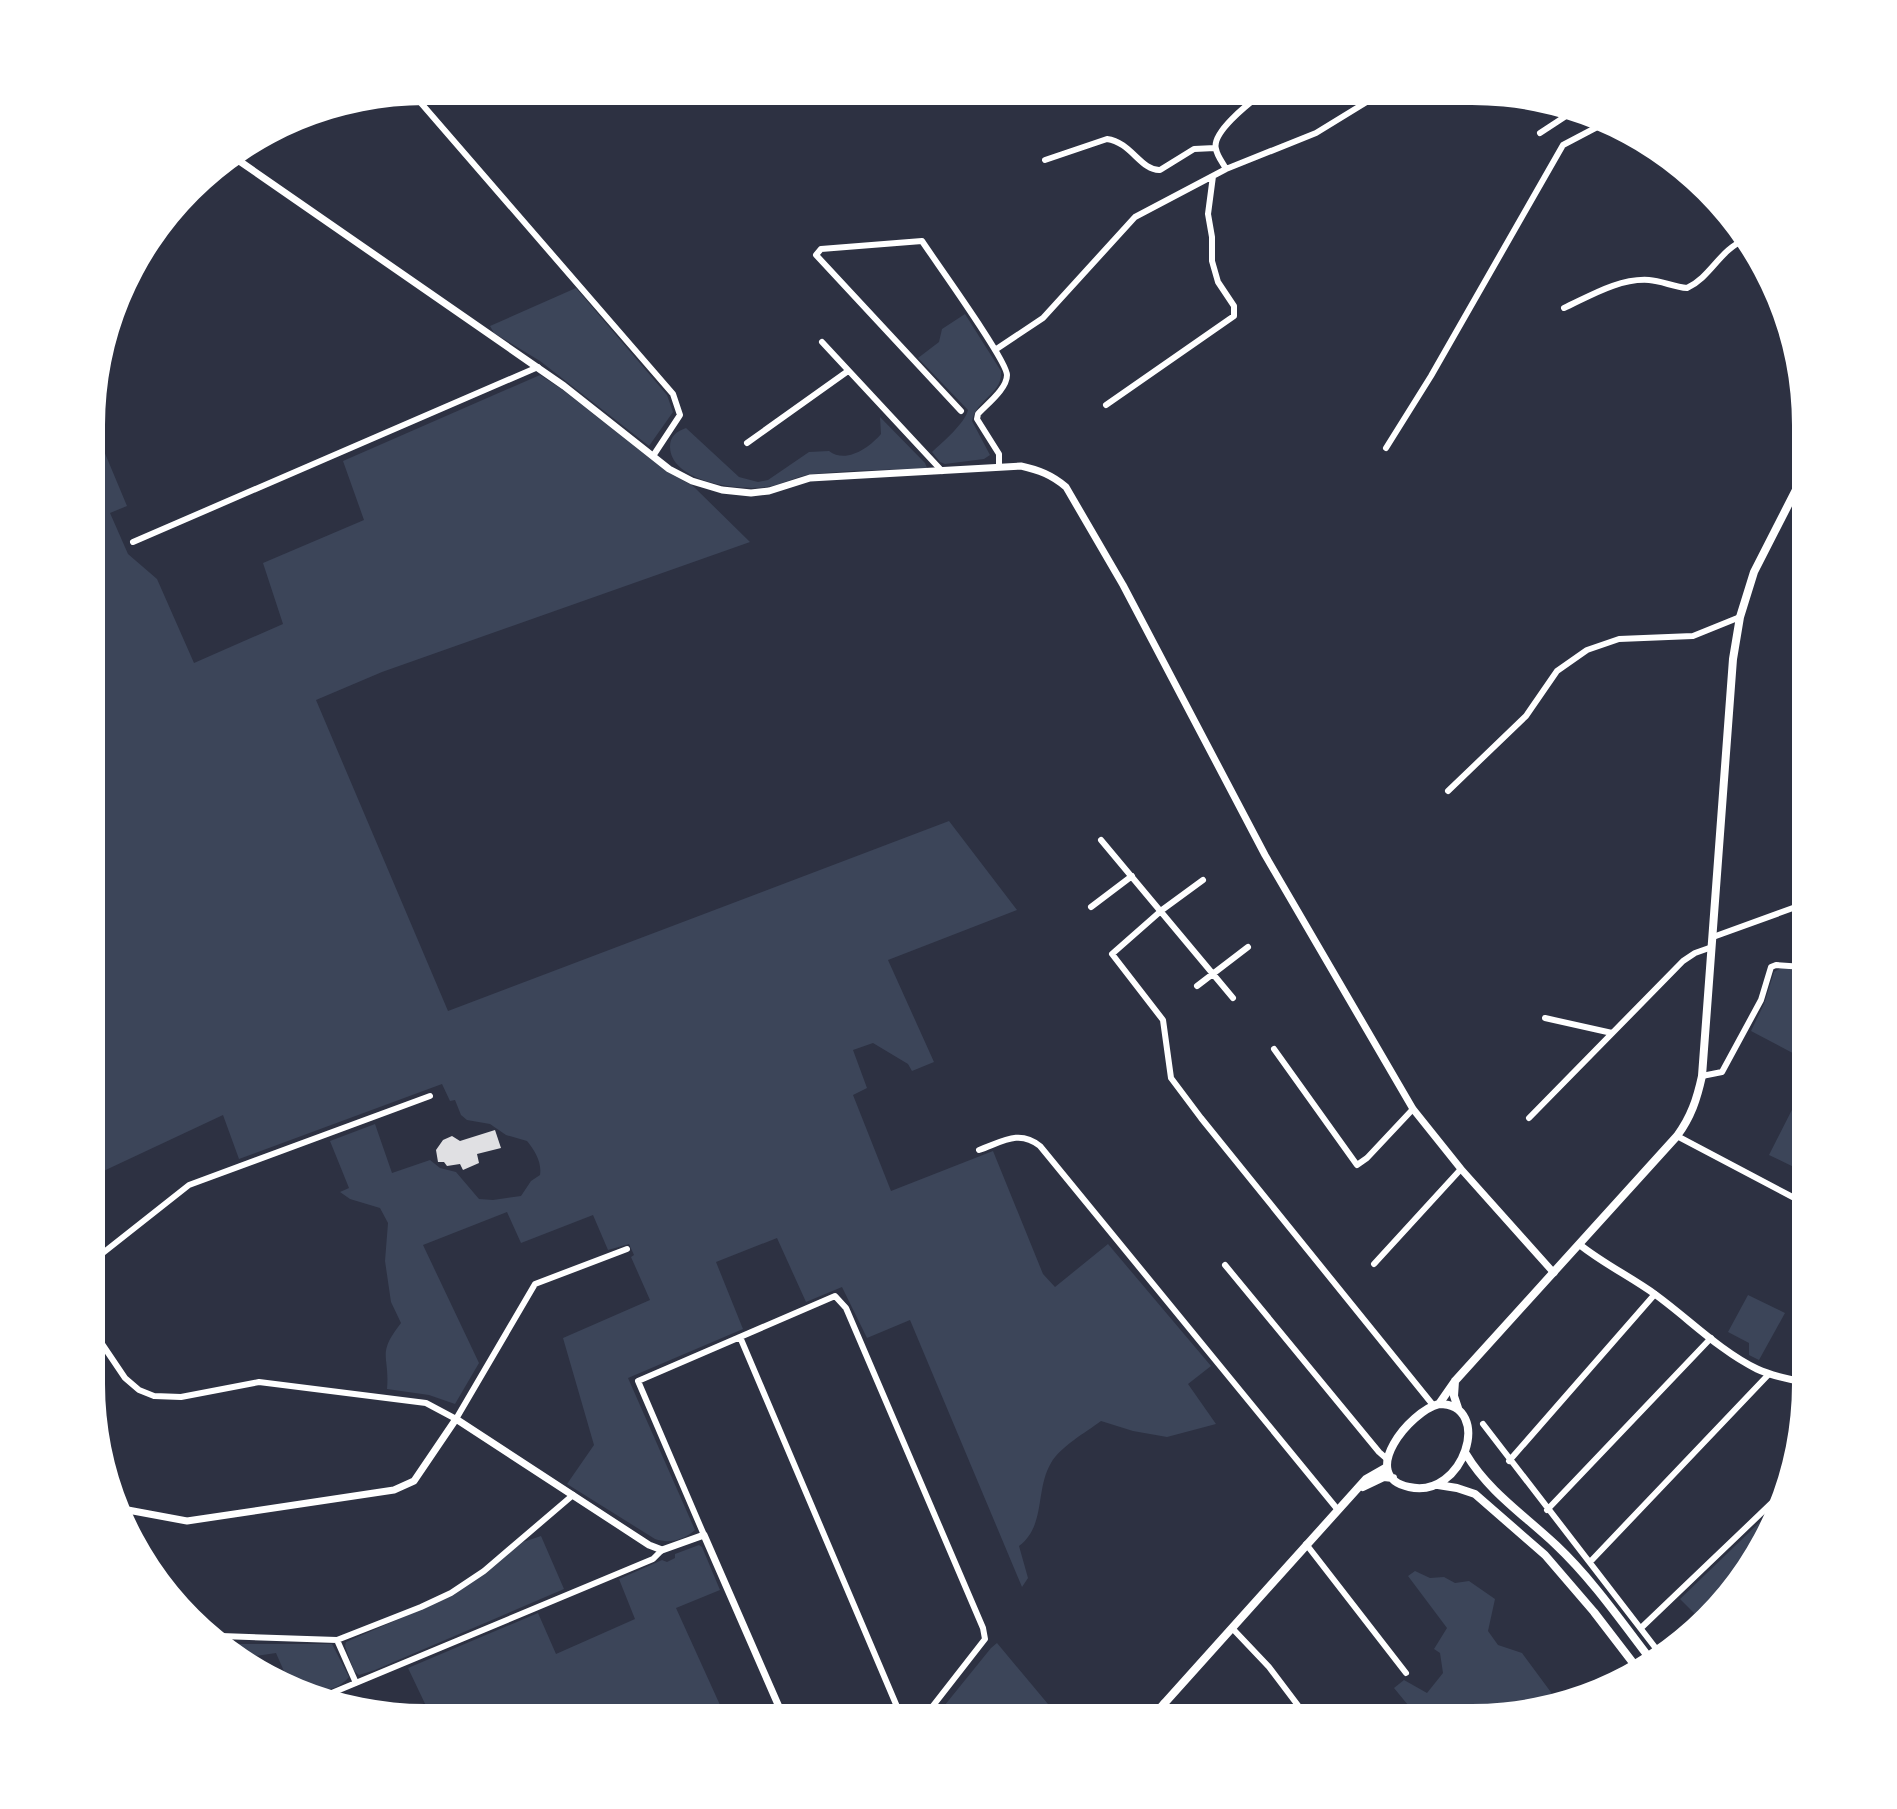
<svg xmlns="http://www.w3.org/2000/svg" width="1897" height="1809" viewBox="0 0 1897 1809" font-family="Lora,serif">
<rect width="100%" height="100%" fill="#2d3142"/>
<!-- green -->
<path fill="#3c4559" d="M576 288 667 395 673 412 649 446 540 361 494 333 490 326Z
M965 314 1001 371C1003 394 977 398 972 421L990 455 984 459 945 464 940 462 932 452C943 442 965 423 968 410L918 358 939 342 942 329Z
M540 375 563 390 666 471 693 486 750 542 382 672 316 700 448 1011 949 821 1017 910 888 960 934 1062 912 1071 908 1064 873 1043 853 1050 867 1088 853 1095 891 1191 993 1151 1043 1274 1055 1287 1108 1244 1211 1366 1188 1384 1216 1424 1167 1437 1133 1431 1101 1421C1085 1433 1061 1446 1051 1463 1035 1490 1046 1526 1019 1546L1028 1578 1022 1587 910 1320 867 1338 842 1287 806 1302 777 1238 716 1262 743 1329 628 1378 695 1530C684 1540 669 1544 655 1539L567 1484 594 1445 563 1338 650 1300 631 1257 634 1255 629 1244 608 1250 593 1215 521 1243 507 1212 423 1245 479 1363 455 1404 429 1395 387 1389C390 1355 376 1355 401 1323L391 1302 385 1261 388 1223 380 1208 350 1199 340 1192 349 1188 330 1141 375 1124 392 1173 430 1160 440 1168 456 1172 479 1199 493 1200 521 1196 531 1181 540 1175C542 1162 535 1151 527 1141L506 1135 490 1124 467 1120 461 1115 455 1100 450 1101 442 1084 239 1159 223 1115 95 1175 99 439 127 506 110 513 128 554 157 579 194 663 283 624 263 563 364 520 343 461Z
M880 417 925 463 927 468C889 470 850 470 813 474 796 476 782 485 766 487 739 491 671 482 670 447 670 436 676 432 686 428L739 477 758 482 768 480 809 452 829 451C846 464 869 448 881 434Z
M1781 968 1804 971V1059L1751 1031 1764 1004 1774 972Z
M1804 1086V1172L1769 1155Z
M1748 1295 1785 1313 1759 1360 1749 1355V1343L1728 1332Z
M1763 1519 1771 1527 1770 1531 1699 1618 1680 1599Z
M541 1536 564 1589 375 1670 359 1675 354 1671 345 1646 346 1642 454 1595 523 1542Z
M699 1545 702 1547 720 1590 676 1608 725 1716H417L428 1710 408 1668 538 1613 556 1654 635 1619 619 1579 662 1560 667 1562 675 1558V1554Z
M1415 1571 1430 1578 1444 1577 1455 1583 1469 1581 1495 1599 1488 1631 1498 1645 1522 1653 1553 1695 1540 1706 1494 1716H1417L1394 1688 1404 1680 1427 1693 1443 1673 1440 1653 1434 1649 1447 1628 1408 1576Z
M997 1643 1058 1716H936L991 1648Z
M232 1644H332L349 1677C333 1696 310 1691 290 1685L276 1653 248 1657Z"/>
<!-- building -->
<path fill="#e0e0e3" d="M495 1130 501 1148 477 1154 479 1163 463 1170 460 1164 447 1166 444 1162H438L436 1150 443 1140 452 1136 460 1141Z"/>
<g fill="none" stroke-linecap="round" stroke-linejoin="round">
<!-- minor -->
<path stroke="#fff" stroke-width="6" d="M414 95 673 394 680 415 653 456
M1540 133 1569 114
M1045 160 1107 139C1131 142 1141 171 1160 170L1194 149 1215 148
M1226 169C1223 163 1217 156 1216 149 1211 133 1248 104 1260 95
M1564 308C1590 296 1619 278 1649 280 1662 281 1674 287 1687 288 1711 277 1720 249 1745 240
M822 342 942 471
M995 350 1043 318 1135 217 1226 169 1316 133 1378 95
M1106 405 1234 316V306L1218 282 1212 261V237L1208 214 1213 176
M961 411 816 255 821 249 922 241C935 261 1007 360 1007 375 1007 389 987 404 978 414L977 419 999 454V466
M747 443 848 371
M1386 448 1431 376 1563 145 1601 125
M133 542 538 367
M1448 791 1526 716 1557 671 1587 650 1619 639 1693 636 1740 617
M1101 840 1233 998
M1203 880 1162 910 1112 954 1163 1020 1171 1078 1201 1118 1433 1405
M1091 907 1132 876
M1713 937 1804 904
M1197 986 1248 947
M1545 1018 1612 1033
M1274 1049 1357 1165 1367 1158 1413 1109
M1702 1076 1722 1072 1761 1000 1771 967 1776 965 1804 967
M1529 1118 1683 961 1695 953 1712 947
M1677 1136 1804 1203
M979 1150C1002 1142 1019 1129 1040 1146L1338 1510
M94 1260 189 1185 430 1096
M1374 1264 1461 1169
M1225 1265 1379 1452 1387 1459
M94 1332 125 1378 139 1390 154 1396 181 1397 259 1382 426 1403 456 1419 535 1284 627 1249
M740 1337 901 1716
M1483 1424 1661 1655
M1509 1461 1655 1294
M1547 1510 1711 1338
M704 1535 638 1381 835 1296 846 1308 983 1628 985 1639 925 1716
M1306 1544 1406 1673
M1590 1562 1769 1374
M1232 1628 1269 1667 1306 1716
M1641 1628 1779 1496
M221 1636 337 1640 421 1607 451 1593 484 1571 573 1495
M337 1640 356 1683
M327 1695 653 1559 662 1550"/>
<!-- tertiary -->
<path stroke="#fff" stroke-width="7" d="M235 158 564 386 669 469 692 481 722 490 751 493 769 491 810 478 1021 466C1039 470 1052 475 1066 487L1123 585 1265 855 1413 1109 1461 1169 1554 1273
M1580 1245C1604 1264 1631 1277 1656 1295 1689 1319 1720 1351 1757 1369 1772 1376 1787 1379 1804 1382
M117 1508 187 1521 394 1490 414 1481 456 1419 649 1545 662 1550 704 1535 783 1716
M1164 1703 1174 1716"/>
<!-- secondary -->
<path stroke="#fff" stroke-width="8" d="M1455 1381 1454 1396 1458 1408
M1439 1404 1455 1381 1677 1136C1691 1117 1697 1099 1702 1076L1733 659 1740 617 1754 572 1804 474
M1439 1404C1494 1404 1464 1500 1409 1487 1357 1476 1410 1411 1439 1404Z
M1466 1454C1488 1491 1524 1515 1556 1545 1592 1579 1621 1621 1651 1660
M1438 1485 1457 1488 1475 1494 1545 1555 1594 1612 1637 1668
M1363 1487 1384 1477 1393 1478
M1153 1716 1366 1479 1387 1467"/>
</g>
<!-- crop -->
<path d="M0 0H1897V1809H0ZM425 105H1472A320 320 0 0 1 1792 425V1384A320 320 0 0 1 1472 1704H425A320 320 0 0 1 105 1384V425A320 320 0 0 1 425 105Z" fill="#fff" fill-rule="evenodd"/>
</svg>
